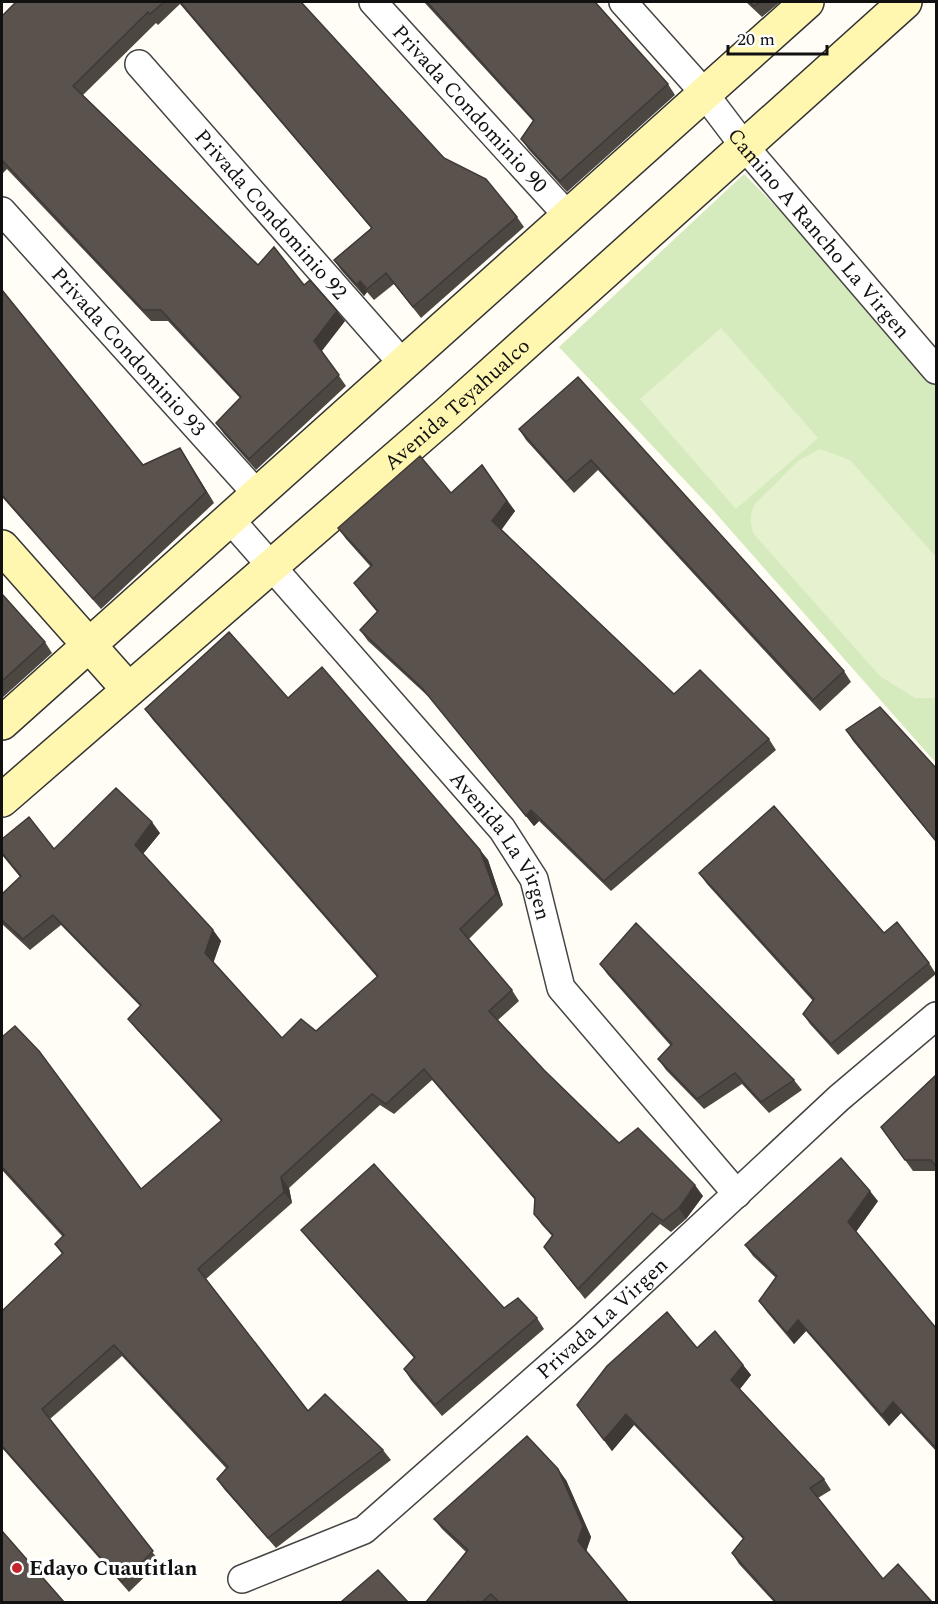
<svg xmlns="http://www.w3.org/2000/svg" width="938" height="1604" viewBox="0 0 938 1604" font-family="Spectral,serif">
<rect width="100%" height="100%" fill="#fffdf5"/>
<!-- park -->
<path fill="#d5ebbd" d="M744 174 870 302 936 378V763L712 509 559 347Z"/>
<!-- pitch -->
<path fill="#e6f2cf" d="M721 328 818 438 736 509 640 399Z
M820 449 850 460 936 557V698H915L880 676 753 533C750 520 749 511 758 501L798 461Z"/>
<g fill="none" stroke-linecap="round" stroke-linejoin="round">
<defs>
<g id="street">
<path id="s1" d="M373 2 568 216"/>
<path id="s2" d="M623 2 700 88 744 146 936 370"/>
<path id="s3" d="M139 64 403 364"/>
<path id="s4" d="M2 211 256 493"/>
<path id="s5" d="M229 518 502 829 534 879 561 988 737 1194"/>
<path id="s6" d="M242 1579 364 1530 585 1335 839 1098 936 1016"/>
</g>
<g id="secondary">
<path d="M2 547 128 689"/>
<path d="M2 723 807 2"/>
<path id="s7" d="M2 800 448 413 905 2"/>
</g>
</defs>
<!-- street casing -->
<use href="#street" stroke="#444" stroke-width="30"/>
<!-- secondary casing -->
<use href="#secondary" stroke="#333" stroke-width="36"/>
<!-- street -->
<use href="#street" stroke="#fff" stroke-width="27"/>
<!-- secondary -->
<use href="#secondary" stroke="#fff6b0" stroke-width="33"/>
</g>
<!-- wall -->
<path fill="#4d4742" d="M16 2H301L444 158 517 217 524 227 421 318 394 284 374 300 367 292 364 296 341 270 334 260 371 228 180 4 158 25 156 23 83 95 258 265 304 285 345 321 322 351 346 386 256 470 224 434 216 423 240 398 168 321H151L7 169 2 174V16Z
M424 2H595L668 84 675 95 567 192 529 150 521 139 533 121Z
M746 2H780L762 17Z
M2 290 143 465 180 448 214 503 101 609 2 497Z
M578 377 844 671 851 682 820 711 598 470 574 493 526 440 519 429Z
M482 465 515 511 501 529 674 694 769 739 776 750 611 891 539 821 534 826 430 698 368 641 360 630 377 612 362 594 354 583 371 567 346 539 338 528 451 493Z
M2 594 45 642 52 653 2 698Z
M288 698 480 850 488 860 503 905 469 939 512 990 519 1001 498 1020 544 1070 619 1143 703 1196 686 1219 671 1232 660 1224 585 1299 544 1247 552 1236 542 1225 534 1214 535 1200 432 1080 394 1114 380 1105 289 1188 292 1203 206 1279 308 1411 383 1450 391 1460 276 1548 224 1489 217 1479 226 1468 122 1356 50 1419 160 1562 129 1592 2 1448V1311L62 1254 55 1244 63 1237 2 1170V1037L141 1189 221 1121 136 1029 128 1019 140 1006 61 925 30 950 2 924V894L20 877 2 855V839L54 849 160 833 143 854 213 930 221 941 213 962 282 1038 316 1031 377 977 153 720 145 709Z
M846 730 936 768V842L853 741Z
M699 873 884 933 929 963 936 974 838 1055 810 1024 803 1014 813 1001 707 884Z
M600 964 794 1080 802 1090 769 1113 742 1084 704 1109 666 1070 658 1059 671 1046 608 975Z
M936 1075V1171H913L881 1127Z
M878 1201 856 1232 936 1328V1451L901 1413 889 1426 806 1331 794 1344 767 1312 759 1301 776 1278 753 1256 745 1245Z
M301 1230 504 1308 537 1318 544 1329 442 1416 411 1380 404 1369 414 1358 309 1240Z
M697 1348 743 1365 751 1375 740 1389 824 1479 831 1490 818 1498 883 1579 932 1602H774L739 1564 732 1553 743 1539 634 1425 612 1451 577 1405Z
M566 1480 591 1537 586 1551 628 1602H426L466 1552 442 1529 434 1519Z"/>
<!-- shaded-wall -->
<path fill="#3f3936" d="M360 281 367 292 364 296 357 285Z
M337 311 345 321 321 351 314 341Z
M180 448 187 459 214 503 206 492Z
M507 501 515 511 500 532 492 521Z
M531 810 539 821 534 826 526 816Z
M152 822 160 833 142 855 135 845Z
M480 850 488 860 503 905 496 894Z
M213 930 221 941 213 964 205 953Z
M281 1177 289 1188 292 1203 284 1192Z
M695 1185 703 1196 686 1219 679 1208Z
M870 1191 878 1201 855 1233 848 1222Z
M798 1320 806 1331 794 1344 787 1333Z
M743 1365 751 1375 739 1390 731 1380Z
M893 1402 901 1413 889 1426 882 1415Z
M626 1414 634 1425 612 1451 604 1440Z
M558 1469 566 1480 591 1537 586 1552 578 1541Z"/>
<!-- building -->
<path fill="#5a524d" stroke="#3f3936" stroke-width="1.5" d="M16 2H164L150 14 148 12 73 86 258 265 274 247 304 285 310 280 337 311 314 341 339 375 249 459 216 423 241 397 161 310H143L2 160V16Z
M180 2H301L444 158 486 179 517 217 413 307 386 273 367 289 360 281 357 285 334 260 372 228Z
M427 2H595L668 84 560 181 521 139 534 120Z
M750 2H760L754 6Z
M2 290 143 465 180 448 206 492 93 599 2 495Z
M578 377 844 671 813 700 591 460 566 482 519 429Z
M420 456 451 493 482 465 507 501 492 521 674 694 700 670 769 739 604 881 531 810 526 816 422 688 360 630 378 611 354 583 372 565 338 528Z
M2 594 45 642 2 681Z
M229 632 288 698 322 667 480 850 496 894 460 929 512 990 489 1011 544 1070 619 1143 638 1128 695 1185 679 1208 663 1221 652 1213 578 1289 544 1247 553 1235 534 1214 535 1198 424 1069 386 1104 372 1094 281 1177 284 1192 198 1269 308 1411 325 1394 383 1450 268 1538 217 1479 228 1467 114 1345 42 1409 153 1551 122 1582 2 1446V1311L63 1253 55 1244 64 1235 2 1167V1037L15 1026 39 1051 141 1189 222 1120 128 1019 141 1005 53 915 23 939 2 920V894L21 876 2 853V839L29 817 54 849 116 788 152 822 135 845 213 930 205 953 282 1038 301 1019 316 1031 378 976 145 709Z
M880 707 936 768V841L846 730Z
M774 806 884 933 897 922 929 963 831 1044 803 1014 814 999 699 873Z
M636 923 794 1080 761 1102 735 1073 697 1099 658 1059 672 1044 600 964Z
M936 1075V1167L931 1160H905L881 1127Z
M841 1158 870 1191 848 1222 936 1328V1448L893 1402 882 1415 798 1320 787 1333 759 1301 777 1276 745 1245Z
M374 1164 504 1308 518 1298 537 1318 435 1405 404 1369 415 1357 301 1230Z
M667 1312 697 1348 715 1331 743 1365 731 1380 824 1479 810 1488 883 1579 898 1564 932 1602H776L732 1553 744 1538 626 1414 604 1440 577 1405 607 1366Z
M527 1436 558 1469 583 1526 578 1541 628 1602H499L491 1594 482 1602H469L468 1601 467 1602H426L468 1550 434 1519Z
M2 1531 64 1602H2Z
M378 1570 408 1602H341Z"/>
<!-- markers -->
<circle fill="#c4262e" stroke="#fff" stroke-width="2" cx="17" cy="1568" r="6"/>
<g text-anchor="middle" stroke-width="6" stroke-linejoin="round" paint-order="stroke">
<!-- street labels -->
<g font-size="21" fill="#111" stroke="#fff">
<text dy="7" stroke="none"><textPath href="#s1" startOffset="144">Privada Condominio 90</textPath></text>
<text dy="7" stroke="none"><textPath href="#s3" startOffset="200">Privada Condominio 92</textPath></text>
<text dy="7" stroke="none"><textPath href="#s2" startOffset="303">Camino A Rancho La Virgen</textPath></text>
<text dy="7" stroke="none"><textPath href="#s4" startOffset="189">Privada Condominio 93</textPath></text>
<text dy="7" stroke="none"><textPath href="#s7" startOffset="603">Avenida Teyahualco</textPath></text>
<text dy="7" stroke="none"><textPath href="#s5" startOffset="428">Avenida La Virgen</textPath></text>
<text dy="7" stroke="none"><textPath href="#s6" startOffset="450">Privada La Virgen</textPath></text>
</g>
<!-- poi labels -->
<g font-size="21" font-weight="bold" fill="#111" stroke="#fff" text-anchor="start">
<text x="29" y="1575">Edayo Cuautitlan</text>
</g>
</g>
<!-- border -->
<rect width="938" height="1604" fill="none" stroke="#111111" stroke-width="6"/>
<!-- scale -->
<path d="M728 45v9h99v-9" fill="none" stroke="#111111" stroke-width="3"/>
<text x="737" y="45" font-size="18" fill="#111111" stroke="#ffffff" stroke-width="4.5" paint-order="stroke">20 m</text>
</svg>
